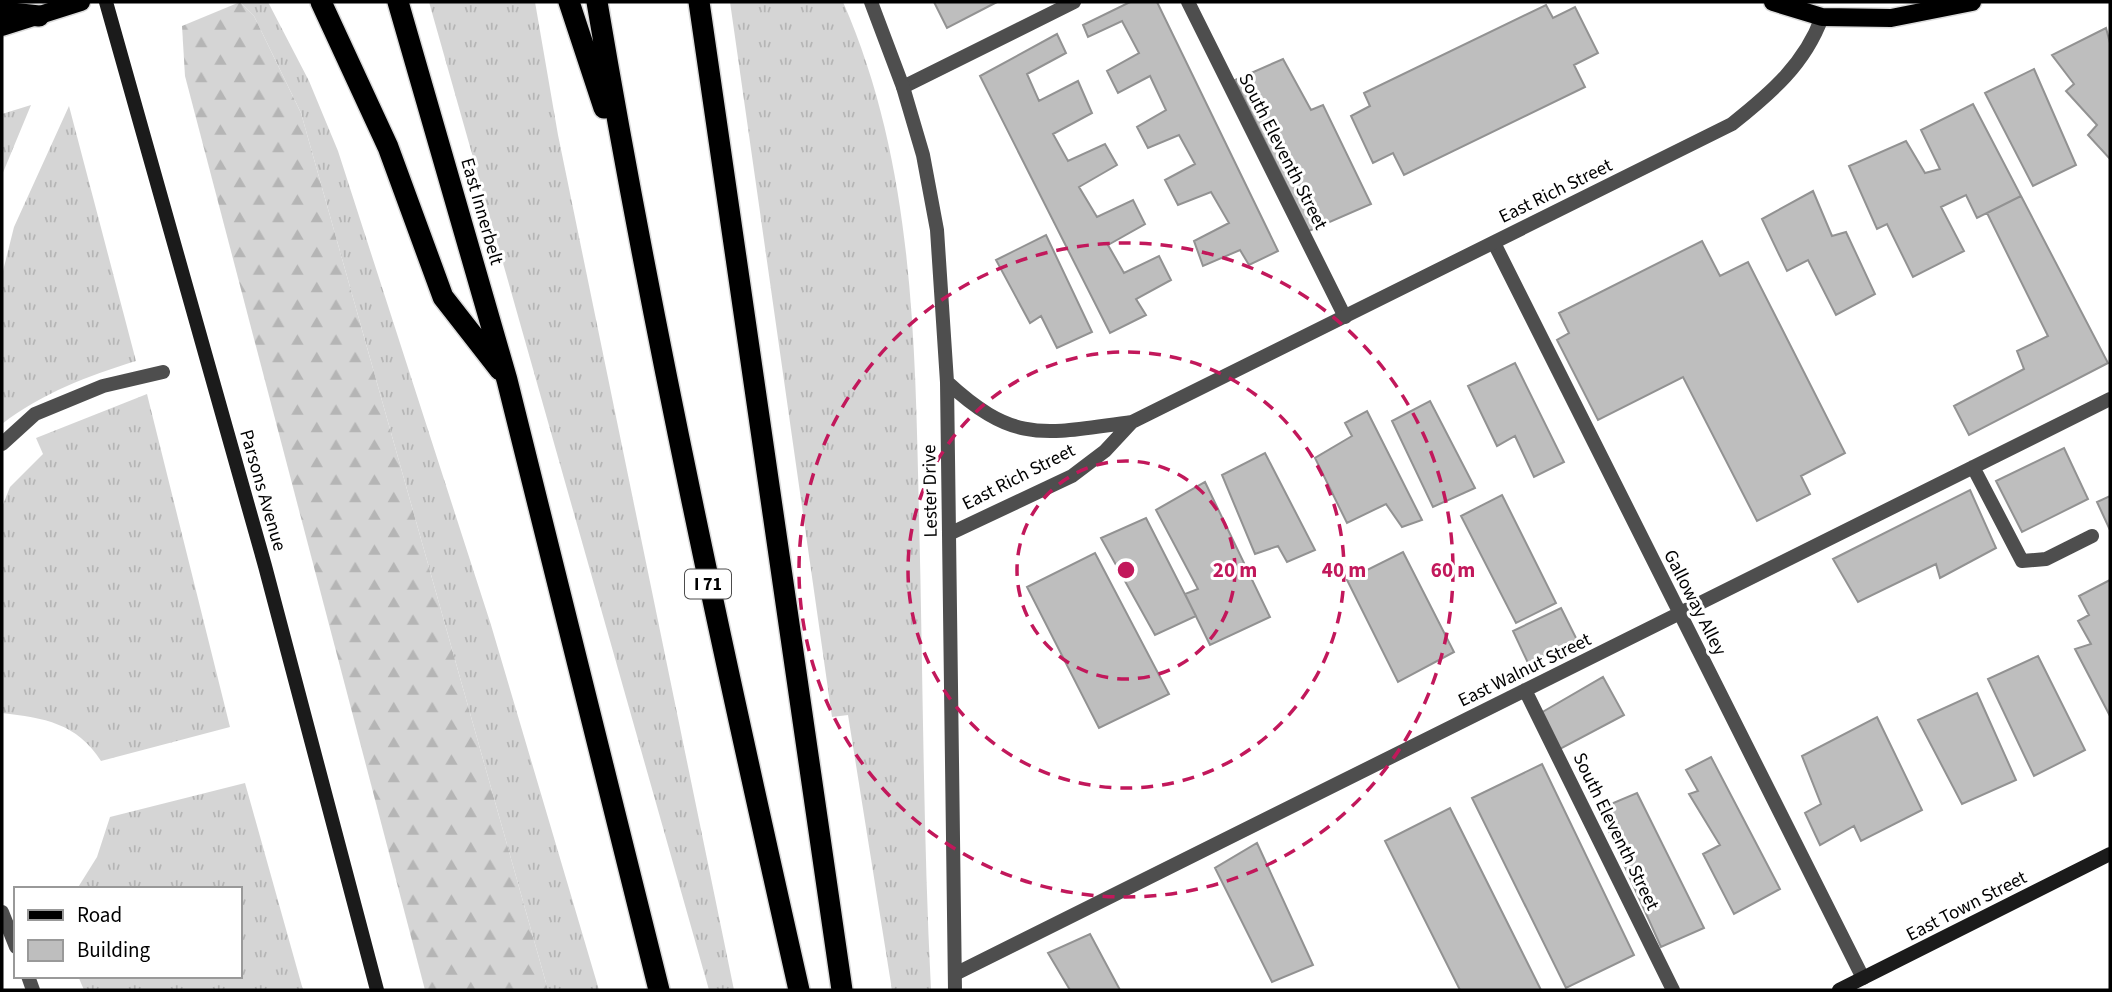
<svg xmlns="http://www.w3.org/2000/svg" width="2112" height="992" viewBox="0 0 2112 992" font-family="'Source Sans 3',sans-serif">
<defs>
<pattern id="grass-tufts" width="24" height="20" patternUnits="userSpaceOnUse" patternTransform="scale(1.75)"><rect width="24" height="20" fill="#d5d5d5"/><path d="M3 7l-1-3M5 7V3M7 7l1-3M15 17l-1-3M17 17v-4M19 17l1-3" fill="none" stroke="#b5b5b5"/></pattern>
<pattern id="forest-firs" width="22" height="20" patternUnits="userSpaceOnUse" patternTransform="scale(1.75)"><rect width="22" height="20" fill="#d5d5d5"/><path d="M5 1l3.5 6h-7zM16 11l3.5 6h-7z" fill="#b5b5b5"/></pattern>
</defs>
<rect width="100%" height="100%" fill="#fff"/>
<!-- grass -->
<path fill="url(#grass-tufts)" d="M240 2H268L309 81 338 151 491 625 599 990H548L301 113 254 16Z
M429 2H535L558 135 734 990H709Z
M730 2H843C914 164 915 341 919 515 923 673 923 832 931 990H892L848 715 832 717Z
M31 105 2 175V114Z
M69 106 136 361C88 376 42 393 2 424V275L14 227Z
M147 394 230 727 101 761C77 723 44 718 2 713V507L10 487 43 454 36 438Z
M245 783 303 990H84L78 976H240V889H77L97 857 110 817Z"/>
<!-- forest -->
<path fill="url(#forest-firs)" d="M240 2 254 16 301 113 548 990H425L185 76 182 26Z"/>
<!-- building -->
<path fill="#bebebe" stroke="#929292" stroke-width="2" d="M934 2H997L947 28Z
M1130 2H1157L1278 251 1249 265 1240 250 1203 266 1194 241 1229 223 1211 192 1178 205 1165 180 1195 164 1179 135 1148 148 1137 127 1166 110 1150 76 1118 93 1107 71 1139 53 1122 21 1088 37 1083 25Z
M1546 5 1553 18 1575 7 1598 53 1574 65 1585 87 1404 175 1393 153 1373 163 1351 116 1370 106 1364 93Z
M2106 28 2110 43V159L2088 135 2097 125 2066 91 2074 84 2052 55Z
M1057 34 1066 53 1027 74 1039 101 1078 81 1092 113 1053 134 1068 161 1105 144 1117 165 1079 187 1097 217 1133 200 1145 224 1108 245 1124 273 1159 256 1171 280 1136 299 1146 315 1110 333 980 76Z
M1283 59 1311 110 1323 105 1371 204 1309 231 1235 80Z
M2034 69 2076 165 2033 186 1985 93Z
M1973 104 2021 196 1977 218 1966 195 1941 207 1964 251 1913 277 1887 224 1877 229 1849 166 1906 141 1925 173 1940 169 1921 130Z
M1813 191 1832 236 1846 232 1875 294 1836 315 1808 260 1787 271 1762 219Z
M2021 196 2108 363 1969 435 1954 406 2024 369 2017 351 2048 336 1987 213Z
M1046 235 1092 332 1057 348 1041 316 1030 323 996 260Z
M1702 241 1720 276 1748 262 1845 453 1801 476 1810 494 1757 521 1683 377 1598 420 1557 340 1569 333 1559 313Z
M1515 363 1564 462 1534 477 1515 436 1497 446 1468 386Z
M1430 401 1475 488 1433 507 1392 421Z
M1367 411 1422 520 1402 527 1386 504 1347 523 1315 458 1352 436 1345 423Z
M2064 448 2088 499 2022 532 1996 481Z
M1265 453 1315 550 1287 562 1278 546 1255 554 1222 475Z
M1205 482 1270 617 1210 645 1185 594 1198 589 1156 510Z
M1970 490 1996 548 1940 578 1936 564 1858 602 1833 559Z
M1502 495 1556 603 1516 623 1461 516Z
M2110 496V530L2097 502Z
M1146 518 1196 616 1155 635 1101 538Z
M1403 552 1454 652 1398 682 1347 580Z
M1095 553 1169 694 1099 728 1027 587Z
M2110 580V716L2075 649 2091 644 2078 621 2089 615 2079 596Z
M1561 608 1577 640 1528 663 1513 631Z
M2038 656 2085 750 2034 776 1988 679Z
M1603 677 1624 715 1560 749 1539 714Z
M1977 693 2016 780 1962 804 1918 720Z
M1877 717 1922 810 1861 841 1854 826 1820 845 1805 813 1821 804 1802 756Z
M1711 757 1780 889 1734 914 1703 854 1720 845 1689 794 1698 791 1686 770Z
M1542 764 1634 955 1566 988 1472 798Z
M1637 793 1704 928 1661 947 1599 809Z
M1450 808 1541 990H1460L1385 841Z
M1257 843 1313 965 1272 982 1215 868Z
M1090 934 1120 990H1070L1048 953Z"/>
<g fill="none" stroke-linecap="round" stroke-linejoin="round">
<defs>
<path id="primary" d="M1773 2 1822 17 1891 18 1972 2
M2 27 81 2"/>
<path id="highway" d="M321 2 388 147 443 297 500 370
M398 2 507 380 659 990
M569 2 604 108
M597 2C653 334 725 662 799 990
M699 2 842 990
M2 12 39 16"/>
</defs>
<!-- primary casing -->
<use href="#primary" stroke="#dbdbdb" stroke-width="21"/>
<!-- highway casing -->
<use href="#highway" stroke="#dbdbdb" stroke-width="24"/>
<!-- lane -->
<path stroke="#4e4e4e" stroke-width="14" d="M1188 2 1345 317
M903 87 1074 2
M1494 243 1863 978
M2 444 35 414 103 386 163 372
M1973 467 2022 561 2046 559 2092 536
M1525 690 1673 990
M2 912 16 947
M955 974 2110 399
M28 976 33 990"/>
<!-- street -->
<path stroke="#4e4e4e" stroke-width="14" d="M871 2 903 87 923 155 937 230 947 382 955 990
M947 382C1016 446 1046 433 1132 422L1732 124C1771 93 1805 64 1822 17
M949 534 1072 476 1105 451 1132 422"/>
<!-- secondary -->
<path stroke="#1b1b1b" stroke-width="14" d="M106 2 265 566 377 990
M1839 990 2110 854"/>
<!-- primary -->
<use href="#primary" stroke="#000" stroke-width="18"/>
<!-- highway -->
<use href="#highway" stroke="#000" stroke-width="21"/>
</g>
<!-- distance rings -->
<g fill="none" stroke="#c2185b" stroke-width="3.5" stroke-dasharray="12 9">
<circle cx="1126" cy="570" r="109"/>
<circle cx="1126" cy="570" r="218"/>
<circle cx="1126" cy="570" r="327"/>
</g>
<g text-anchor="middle" stroke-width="6" stroke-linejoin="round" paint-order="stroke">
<!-- shield labels -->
<rect fill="#fff" stroke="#4c4c4c" stroke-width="2" x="685" y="569.5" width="46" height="29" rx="5"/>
<g font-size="18" font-weight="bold" fill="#000">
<text x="708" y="590">I 71</text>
</g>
<!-- street labels -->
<g font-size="19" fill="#000" stroke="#fff">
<text transform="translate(1284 151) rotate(63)" y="7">South Eleventh Street</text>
<text transform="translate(1555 190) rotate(-26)" y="7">East Rich Street</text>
<text transform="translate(483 211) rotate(74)" y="7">East Innerbelt</text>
<text transform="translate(1018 476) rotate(-27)" y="7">East Rich Street</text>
<text transform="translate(264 490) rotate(74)" y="7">Parsons Avenue</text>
<text transform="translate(929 491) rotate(-91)" y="7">Lester Drive</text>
<text transform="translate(1696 602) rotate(63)" y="7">Galloway Alley</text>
<text transform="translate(1524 669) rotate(-26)" y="7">East Walnut Street</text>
<text transform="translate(1617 831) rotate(64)" y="7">South Eleventh Street</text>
<text transform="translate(1966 905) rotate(-27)" y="7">East Town Street</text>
</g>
</g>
<circle cx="1126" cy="570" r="10" fill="#c2185b" stroke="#fff" stroke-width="3.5"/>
<g font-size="21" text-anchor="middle" font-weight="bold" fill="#c2185b" stroke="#fff" stroke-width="6" stroke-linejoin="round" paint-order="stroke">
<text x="1235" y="577">20 m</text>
<text x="1344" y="577">40 m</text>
<text x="1453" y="577">60 m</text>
</g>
<!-- border -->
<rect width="2112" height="992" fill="none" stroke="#000000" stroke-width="7"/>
<!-- legend -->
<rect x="14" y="887" width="228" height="91" fill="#ffffff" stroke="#999999" stroke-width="2"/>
<rect x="28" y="910" width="35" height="10" fill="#000000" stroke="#999999" stroke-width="2"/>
<text x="77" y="922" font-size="21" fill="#000000">Road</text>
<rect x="28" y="940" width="35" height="21" fill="#bebebe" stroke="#999999" stroke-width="2"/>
<text x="77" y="957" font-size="21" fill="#000000">Building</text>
</svg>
